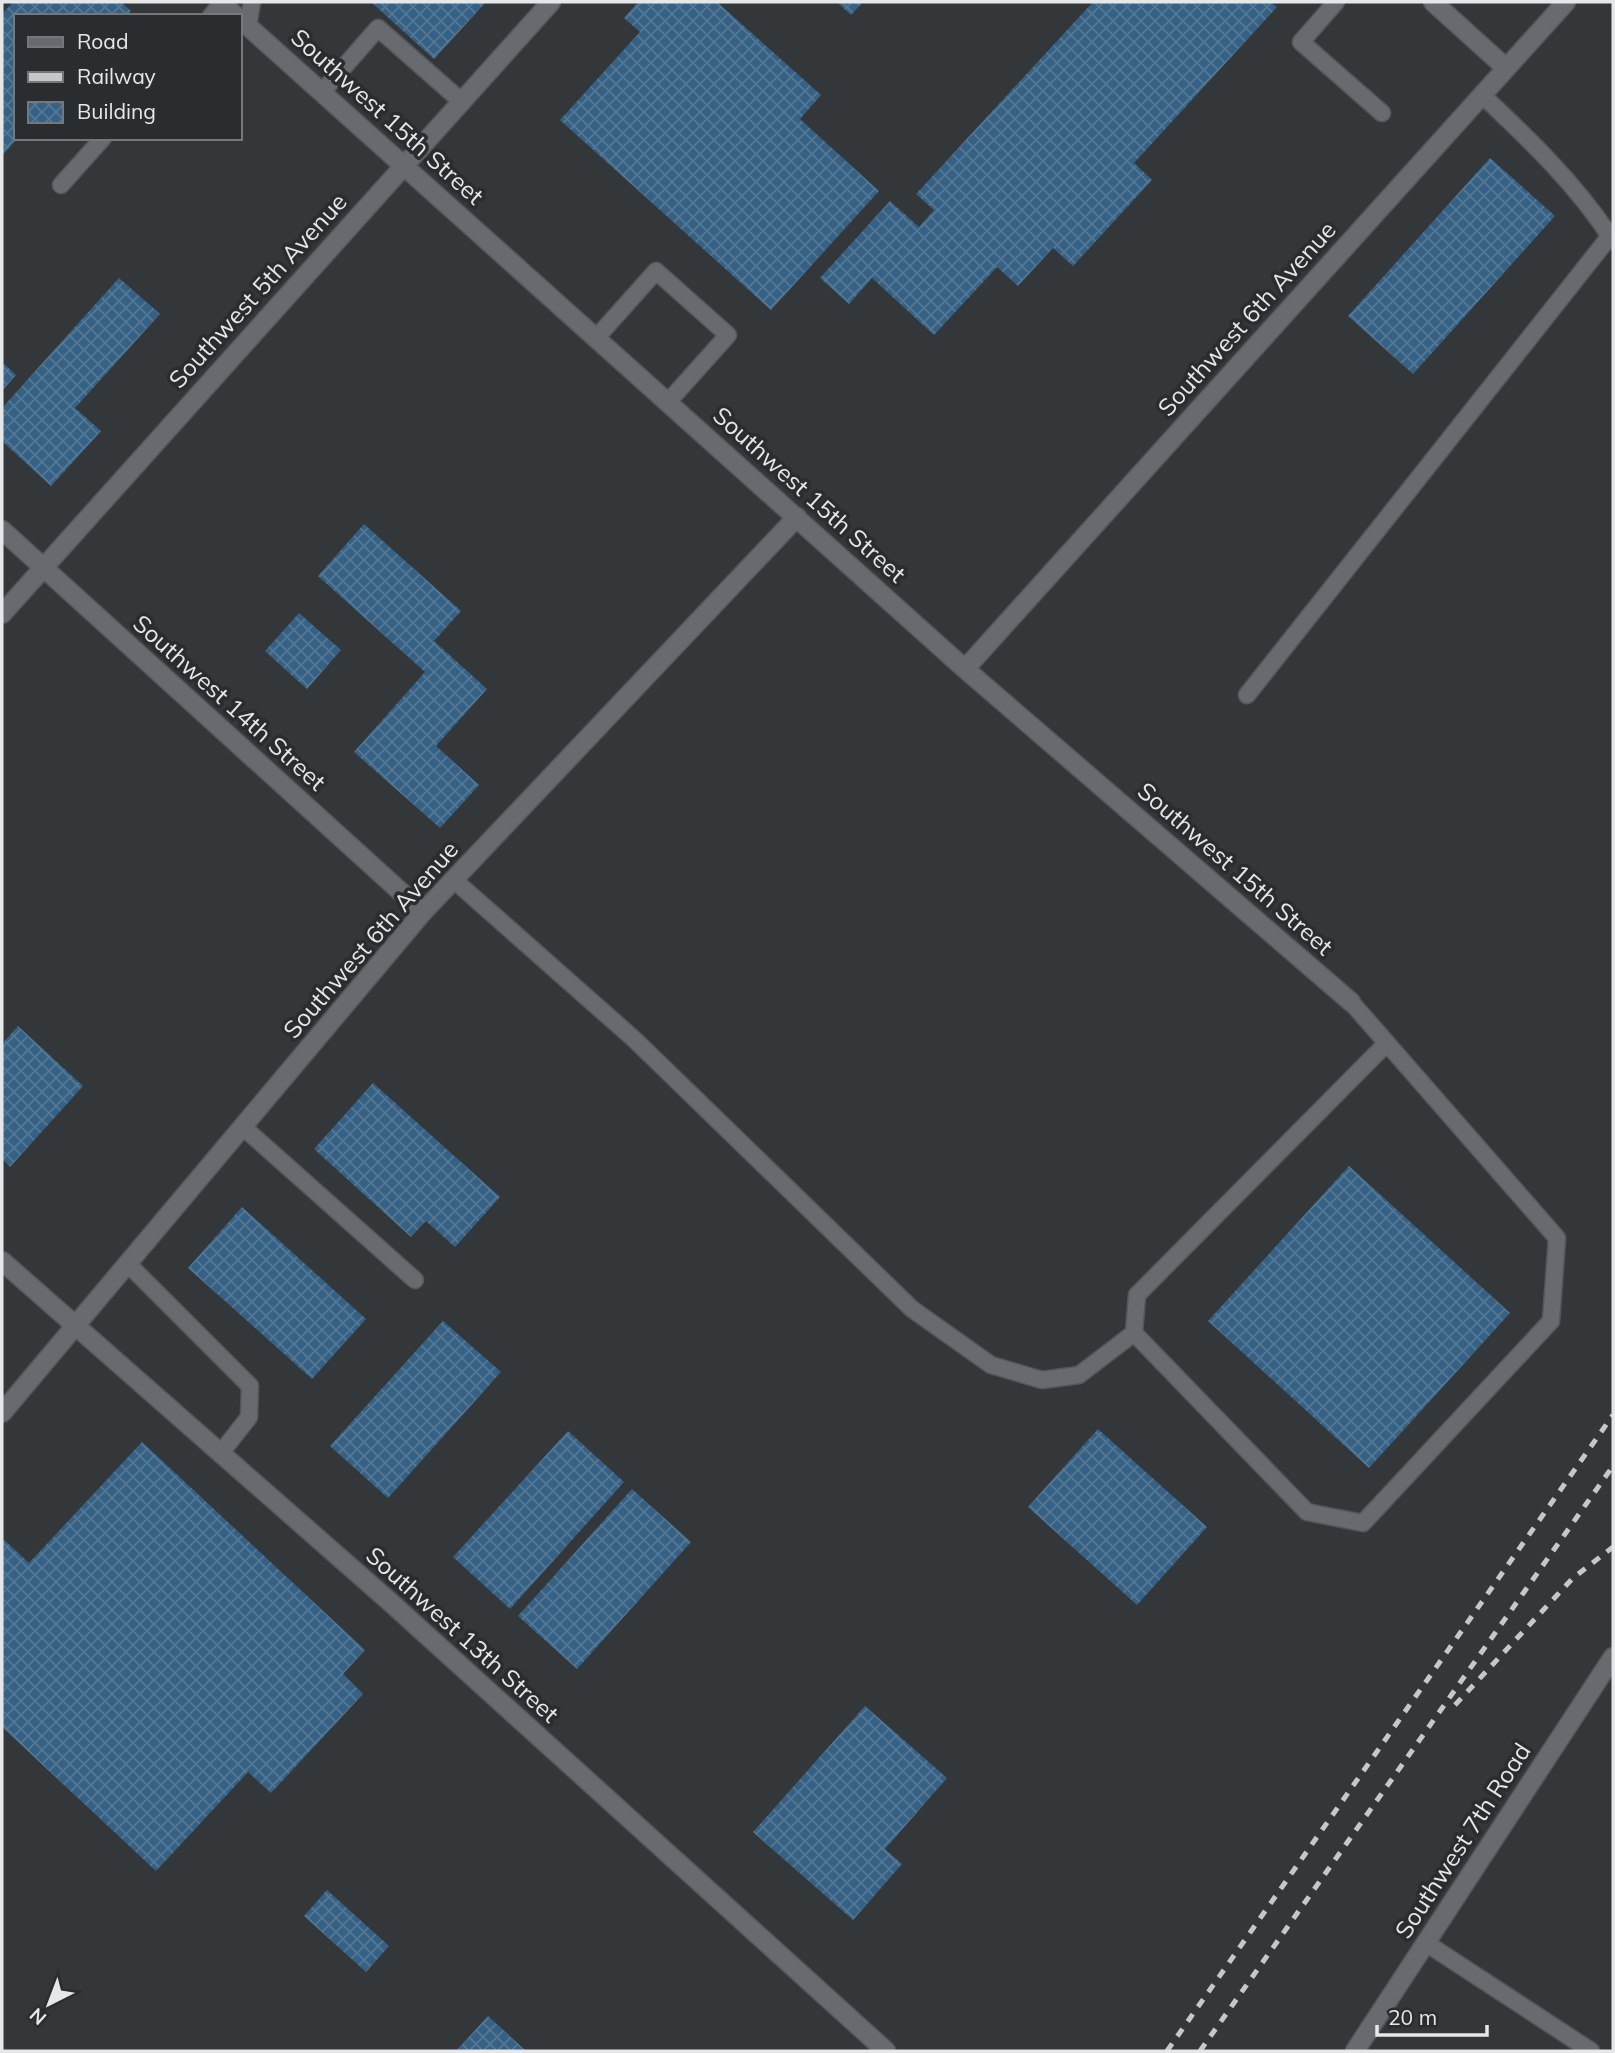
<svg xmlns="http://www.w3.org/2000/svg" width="1615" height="2053" viewBox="0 0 1615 2053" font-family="Mulish,sans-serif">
<defs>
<pattern id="building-cross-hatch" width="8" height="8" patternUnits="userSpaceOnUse" patternTransform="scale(1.75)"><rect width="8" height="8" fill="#366185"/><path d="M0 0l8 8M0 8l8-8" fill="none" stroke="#537896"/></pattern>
</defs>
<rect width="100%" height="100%" fill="#34373a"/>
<!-- building -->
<path fill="url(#building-cross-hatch)" d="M13 2H121L131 11 126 16H16V140L2 156V14Z
M371 2H486L434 59Z
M638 2H717L821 95 800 119 879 191 771 310 560 120 640 32 624 18Z
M837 2H863L851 15Z
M1093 2H1270L1277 7 1134 163 1152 180 1073 266 1053 248 1018 286 997 267 934 335 872 278 849 304 820 278 890 201 919 227 934 210 916 194Z
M1490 158 1555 216 1413 374 1348 316Z
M119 278 160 314 75 408 101 431 51 486 2 441V408Z
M2 362 16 375 2 391Z
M364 524 461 611 434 641 487 689 436 746 479 785 440 828 354 752 425 672 318 576Z
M299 613 341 650 307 689 265 651Z
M18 1026 83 1086 10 1167 2 1159V1044Z
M373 1083 500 1197 455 1247 426 1221 411 1237 314 1149Z
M1349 1166 1510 1313 1369 1468 1208 1321Z
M242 1207 366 1319 312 1379 188 1268Z
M443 1321 501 1372 388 1498 330 1446Z
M1098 1429 1207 1527 1137 1605 1028 1507Z
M568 1431 624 1482 510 1609 453 1557Z
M142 1442 365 1650 343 1674 363 1694 271 1793 248 1772 156 1871 2 1727V1538L29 1563Z
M632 1489 691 1542 577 1669 518 1616Z
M865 1706 947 1778 885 1849 902 1864 853 1920 753 1832Z
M327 1890 389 1946 366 1972 304 1916Z
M488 2016 526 2051H456Z"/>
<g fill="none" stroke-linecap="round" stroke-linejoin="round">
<defs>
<path id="service" d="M1336 2 1301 42 1382 113
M211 16 222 3
M248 26 252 2
M322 92 378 28 461 101
M1482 95C1529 139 1578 186 1613 241
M61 185 103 138
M597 337 656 271 728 335 668 402
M1247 695 1610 236
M454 880 635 1040 912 1309 991 1365 1042 1380 1079 1375 1134 1333
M1351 1002 1557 1238 1551 1321 1363 1523 1307 1512 1134 1333 1137 1295 1387 1043
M243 1127 415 1280
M128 1264 250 1386 249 1417 220 1454
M1426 1943 1591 2051"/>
<path id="minor" d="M220 2 236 16
M1433 2 1506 68
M240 19 965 669 1351 1002
M2 530 423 912
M2 614 551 2
M965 669 1566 2
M2 1261 389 1601 886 2051
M2 1413 423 912 797 517"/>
<path id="tertiary" d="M1355 2051 1613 1657"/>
</defs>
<!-- service casing -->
<use href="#service" stroke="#545659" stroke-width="19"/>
<!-- minor casing -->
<use href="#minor" stroke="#545659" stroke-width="21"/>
<!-- tertiary casing -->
<use href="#tertiary" stroke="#545659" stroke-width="21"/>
<!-- service -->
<use href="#service" stroke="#676a6e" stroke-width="16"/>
<!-- minor -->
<use href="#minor" stroke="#676a6e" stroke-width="18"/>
<!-- tertiary -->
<use href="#tertiary" stroke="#676a6e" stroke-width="18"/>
<!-- rail -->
<path stroke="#c5c7c9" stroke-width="5" stroke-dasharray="9 9" stroke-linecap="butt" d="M1455 1705 1573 1578 1613 1547
M1167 2051 1613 1415
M1200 2051 1613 1466"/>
</g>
<g text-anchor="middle" stroke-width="7" stroke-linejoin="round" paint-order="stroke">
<!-- street labels -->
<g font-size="24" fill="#e5e7e9" stroke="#2a2d30">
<text transform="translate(387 117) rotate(42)" y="8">Southwest 15th Street</text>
<text transform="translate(258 291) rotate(-48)" y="8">Southwest 5th Avenue</text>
<text transform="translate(1247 319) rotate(-48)" y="8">Southwest 6th Avenue</text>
<text transform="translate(809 495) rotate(42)" y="8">Southwest 15th Street</text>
<text transform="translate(229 703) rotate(42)" y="8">Southwest 14th Street</text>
<text transform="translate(1235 869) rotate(41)" y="8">Southwest 15th Street</text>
<text transform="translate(371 940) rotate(-49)" y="8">Southwest 6th Avenue</text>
<text transform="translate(462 1635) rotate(42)" y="8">Southwest 13th Street</text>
<text transform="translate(1463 1841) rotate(-57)" y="8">Southwest 7th Road</text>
</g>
</g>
<!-- border -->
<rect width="1615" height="2053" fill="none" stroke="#e5e7e9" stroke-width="7"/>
<!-- legend -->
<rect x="14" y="14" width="228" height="126" fill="#2a2d30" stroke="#75777a" stroke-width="2"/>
<rect x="28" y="37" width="35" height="10" fill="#676a6e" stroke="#75777a" stroke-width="2"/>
<text x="77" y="49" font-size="21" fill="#e5e7e9">Road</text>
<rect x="28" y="72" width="35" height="10" fill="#c5c7c9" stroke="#75777a" stroke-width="2"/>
<text x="77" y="84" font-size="21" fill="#e5e7e9">Railway</text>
<rect x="28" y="102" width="35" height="21" fill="url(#building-cross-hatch)" stroke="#75777a" stroke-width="2"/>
<text x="77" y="119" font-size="21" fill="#e5e7e9">Building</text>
<!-- north arrow -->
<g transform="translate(49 2004) rotate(222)" stroke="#2a2d30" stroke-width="5" paint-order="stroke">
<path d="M0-5L12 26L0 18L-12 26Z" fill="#e5e7e9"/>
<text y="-10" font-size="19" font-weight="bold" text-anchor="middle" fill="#e5e7e9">N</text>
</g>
<!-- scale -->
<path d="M1377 2025v10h110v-10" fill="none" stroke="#e5e7e9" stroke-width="3.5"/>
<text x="1388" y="2025" font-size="21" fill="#e5e7e9" stroke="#2a2d30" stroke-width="5" paint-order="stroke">20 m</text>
</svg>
